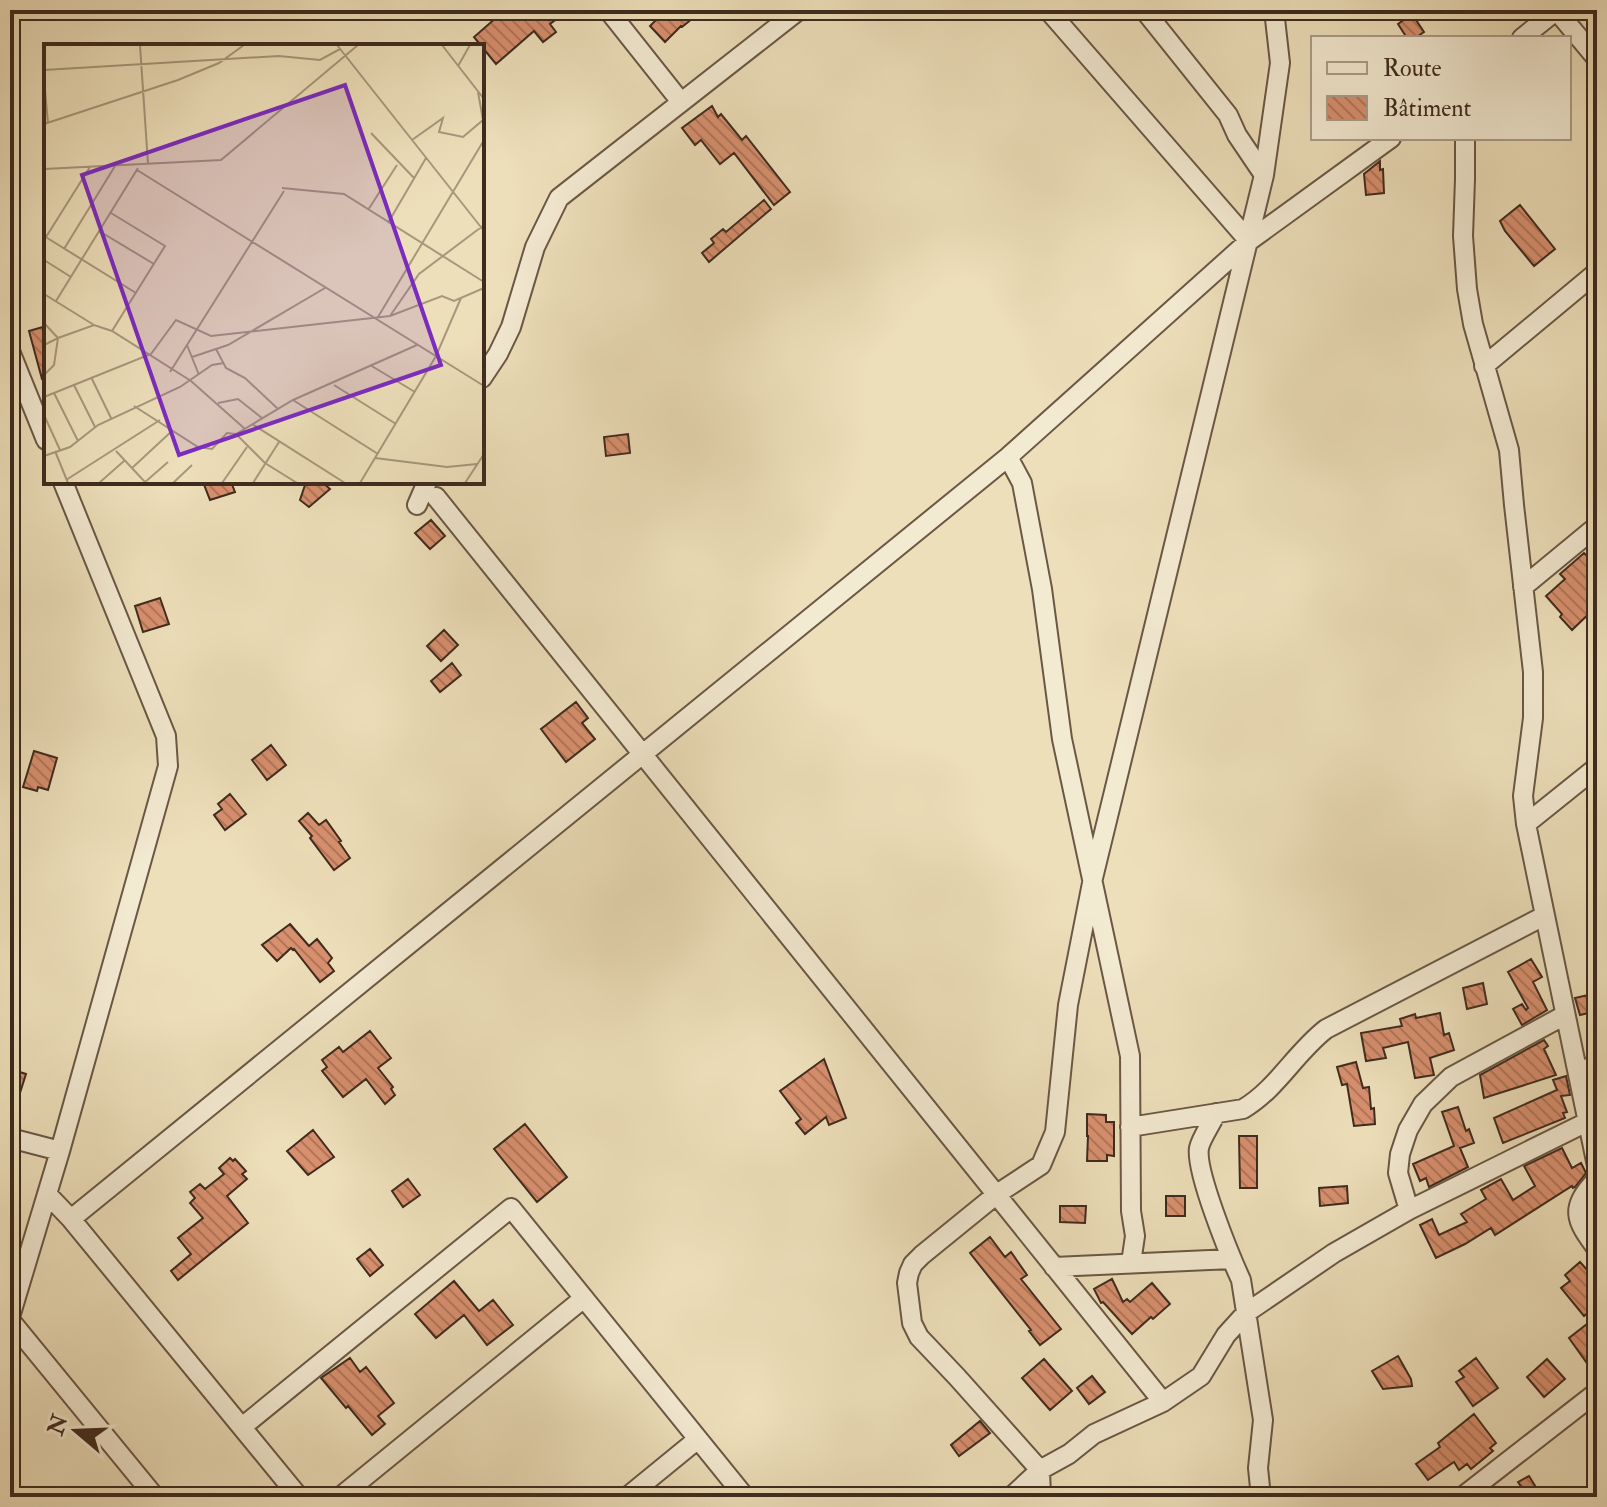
<svg xmlns="http://www.w3.org/2000/svg" width="1607" height="1507" viewBox="0 0 1607 1507" font-family="'IM FELL Double Pica',serif">
<defs>
<pattern id="building-back-hatch" width="6" height="6" patternUnits="userSpaceOnUse" patternTransform="scale(2)"><rect width="6" height="6" fill="#d8906f"/><path d="M-1 5l2 2M0 0l6 6M5-1l2 2" fill="none" stroke="#b1765b"/></pattern>
</defs>
<rect width="100%" height="100%" fill="#eddfba"/>
<filter id="stains"><feTurbulence type="fractalNoise" baseFrequency=".0025" numOctaves="4"/><feColorMatrix values="0 0 0 0 .2 0 0 0 0 .09 0 0 0 0 .02 0 0 0 .5 -.17"/></filter>
<radialGradient id="worn" r=".72"><stop offset=".6" stop-color="#630" stop-opacity="0"/><stop offset="1" stop-color="#630" stop-opacity=".3"/></radialGradient>
<!-- building -->
<path fill="url(#building-back-hatch)" stroke="#3f2a1e" stroke-width="2" d="M505 10H511L519 20 532 10H551L558 18 550 24 556 32 543 42 534 31 496 64 474 37Z
M666 10H703L682 27 681 26 665 42 650 26Z
M1412 14 1424 32 1415 38H1407L1398 24Z
M712 106 718 117 721 114 742 140 746 136 790 192 774 205 734 153 720 164 701 140 695 145 682 128Z
M1380 161V170L1383 169 1384 193 1366 195 1364 174Z
M764 200 771 209 709 262 702 253 714 243 711 239 723 229 726 232Z
M1520 205 1555 249 1534 266 1505 231 1500 221Z
M46 326V378L42 379 29 331Z
M628 434 630 453 606 456 604 437Z
M203 482H231L235 492 210 500Z
M306 482H322L330 489 309 507 300 500Z
M431 520 445 536 430 549 415 533Z
M1597 549V606L1572 630 1560 617 1562 614 1546 596 1565 579 1560 574 1584 553 1588 557Z
M160 598 169 624 143 632 135 606Z
M444 630 458 645 441 661 427 646Z
M452 663 461 675 440 692 431 681Z
M576 702 588 718 582 723 595 739 566 762 541 729Z
M271 745 286 765 267 780 252 760Z
M34 751 57 758 48 790 38 787 37 791 23 787Z
M230 794 246 814 225 830 214 815 222 809 218 804Z
M308 813 319 825 326 820 341 841 339 842 350 858 334 870 310 838 312 836 299 821Z
M290 924 309 946 317 939 332 958 328 963 334 971 320 982 294 949 293 950 291 948 277 961 262 945Z
M1531 959 1542 977 1533 982 1547 1010 1522 1025 1513 1009 1522 1004 1526 1010 1528 1008 1508 972Z
M1483 983 1487 1004 1467 1009 1463 988Z
M1597 993V1011L1580 1015 1575 998Z
M1440 1013 1444 1035 1449 1033 1454 1050 1430 1058 1434 1075 1415 1078 1408 1042 1383 1048 1386 1058 1366 1061 1361 1033 1402 1026 1400 1019 1415 1014 1416 1018Z
M370 1031 391 1058 378 1068 393 1087 391 1089 395 1095 385 1104 366 1079 343 1097 322 1071 327 1067 322 1060 339 1047 343 1052Z
M1544 1040 1548 1046 1544 1049 1556 1075 1484 1098 1480 1075Z
M824 1059 846 1118 829 1125 826 1117 805 1134 796 1123 801 1119 780 1091Z
M1356 1062 1363 1088 1369 1087 1371 1109 1374 1108 1375 1124 1354 1126 1347 1084 1342 1085 1337 1067Z
M10 1069 26 1074 13 1115H10Z
M1566 1076 1570 1095 1561 1096 1567 1112 1563 1113 1565 1118 1503 1143 1494 1118 1557 1090 1553 1080Z
M1458 1107 1466 1131 1469 1129 1474 1143 1460 1148 1468 1167 1429 1187 1426 1178 1420 1181 1413 1164 1454 1146 1442 1112Z
M1087 1114 1106 1115V1122H1114V1156L1107 1155V1161H1087L1088 1136H1087Z
M525 1124 567 1177 537 1202 494 1149Z
M313 1130 334 1157 308 1175 287 1151Z
M1239 1136H1257V1188H1240Z
M1562 1148 1572 1168 1581 1163 1586 1173 1575 1187 1573 1188 1572 1186 1495 1235 1491 1228 1465 1244 1436 1258 1420 1225 1432 1219 1439 1235 1467 1222 1461 1214 1486 1199 1481 1190 1501 1179 1513 1200 1535 1186 1524 1166Z
M230 1158 233 1161 235 1159 246 1171 242 1174 247 1179 227 1196 248 1223 178 1280 171 1271 191 1254 178 1238 203 1218 190 1203 195 1198 190 1192 200 1184 205 1189 224 1174 219 1168Z
M408 1179 420 1195 403 1207 392 1191Z
M1347 1186 1348 1203 1320 1206 1319 1188Z
M1166 1196H1185V1216H1166Z
M1060 1206H1086L1085 1223 1060 1222Z
M990 1237 1005 1257 1011 1252 1027 1275 1021 1279 1061 1329 1040 1345 1029 1331 1031 1330 970 1253Z
M370 1249 383 1265 370 1276 357 1259Z
M1580 1262 1597 1281V1305L1584 1316 1561 1288 1570 1281 1565 1275Z
M1112 1279 1123 1302 1127 1299 1130 1302 1152 1283 1170 1304 1153 1319 1151 1317 1132 1334 1103 1302 1101 1303 1094 1289Z
M454 1281 479 1311 493 1300 513 1325 487 1345 464 1315 436 1338 415 1314Z
M1587 1324 1597 1339V1360L1589 1366 1569 1338Z
M1398 1356 1411 1379 1412 1386 1383 1389 1372 1371Z
M350 1358 360 1372 366 1367 394 1403 378 1416 385 1424 372 1435 348 1406 346 1408 321 1378Z
M1476 1358 1498 1388 1473 1406 1456 1382 1464 1377 1459 1371Z
M1044 1359 1072 1391 1050 1410 1022 1378Z
M1547 1359 1565 1379 1544 1397 1527 1377Z
M1092 1376 1105 1392 1089 1404 1077 1388Z
M1474 1414 1496 1443 1490 1448 1493 1451 1471 1469 1467 1464 1459 1470 1454 1462 1428 1480 1416 1464 1440 1447 1438 1443Z
M980 1421 990 1433 959 1456 951 1445Z
M1529 1476 1542 1497H1506L1522 1488 1518 1482Z"/>
<g fill="none" stroke-linecap="round" stroke-linejoin="round">
<defs>
<path id="street" d="M608 10 681 102
M1048 10 1249 241
M1144 10 1228 115 1237 135 1264 175
M1556 10 1597 59
M1522 38 1557 10
M1465 138V179L1463 236 1467 289 1473 324 1509 450 1514 505 1533 672V718L1523 796 1526 824 1597 1166
M10 351 46 440
M1484 366 1597 272
M482 378 498 354 511 327 535 247 559 198 799 10
M1008 457 1022 483 1042 589 1062 739 1130 1056 1131 1211 1135 1236 1131 1263
M436 497 1163 1402
M417 505 427 482
M1523 587 1597 526
M1526 824 1597 767
M1578 1074 1597 1063
M1216 1113C1212 1123 1201 1138 1199 1148 1195 1171 1230 1256 1241 1280L1263 1420 1258 1468 1261 1497
M1130 1127 1243 1109C1277 1089 1295 1053 1326 1029L1544 916
M10 1138 60 1151
M1597 1179C1569 1208 1575 1220 1597 1249
M47 1194 71 1219 299 1497
M1409 1210 1398 1173 1400 1154 1408 1130 1423 1104 1451 1077 1565 1015
M71 1219 1008 457 1249 241 1391 138
M1054 1267 1232 1259
M10 1317 60 1151 168 766 166 736 63 482
M10 1320 155 1497
M242 1427 511 1208 745 1497
M340 1497 584 1298
M627 1497 698 1439
M1011 1497 1040 1470 1069 1454 1094 1434 1163 1402 1201 1376 1226 1335 1246 1313 1334 1253 1409 1210 1589 1121
M1041 1497 1040 1470 957 1377 919 1337 912 1323 907 1283 909 1273 913 1264 922 1255 997 1194 1041 1165 1055 1132 1068 1005 1093 878 1264 175 1280 63 1274 10
M1462 1497 1597 1392"/>
</defs>
<!-- street casing -->
<use href="#street" stroke="#6a5745" stroke-width="22"/>
<!-- street -->
<use href="#street" stroke="#f3ead2" stroke-width="18"/>
</g>
<!-- overview -->
<g transform="translate(44 44)">
<rect width="440" height="440" fill="#eddfba"/>
<path fill="none" stroke="#a7977c" stroke-width="2" d="M96 1 104 120M293 1 440 187M398 1 440 55M414 22 426 1M0 26 235 12 276 16 296 5M0 36 4 79M0 80 134 36 175 19 200 1M327 89 370 134M368 96 399 74 395 88 419 93 439 76 434 48M0 125 177 116 314 1M93 126 440 342M238 144 300 150 440 238M324 166 353 121M67 169 121 202 68 287M344 179 382 114M55 187 110 220M0 192 92 249M2 193 46 123M20 205 71 122M0 216 27 233M0 250 50 281M12 257 94 124M346 272 375 230 440 181M334 273 440 96M0 279 14 294 50 281 68 287 147 337 201 385M0 301 14 294 10 321 0 331M143 301 155 331M172 305 182 324 201 334 234 365M148 313 184 301 281 244M326 321 371 348M126 328 240 147M47 333 67 374M30 341 51 383M290 341 352 380M10 349 34 397M0 353 107 310 132 276 167 292 346 272 398 252 410 257 440 244M249 356 334 410M174 359 194 355 218 374M90 362 154 403 168 405 183 389 192 390 249 356 373 301M0 371 16 406M208 380 301 439M192 390 221 419 253 439M11 407 24 439M72 407 101 438M0 412 26 403 54 381 136 343 168 321 180 319M331 414 403 423 433 420M88 424 129 386M22 436 116 376M55 439 80 417M100 439 124 418M129 439 148 421M178 439 203 403M209 439 235 398M316 439 392 312 417 254M421 439 440 410"/>
<path fill="#7b2cbf" fill-opacity="0.15" stroke="#7b2cbf" stroke-width="4" d="M301 41 397 321 135 411 38 131Z"/>
<rect width="440" height="440" fill="none" stroke="#3f2a1e" stroke-width="4"/>
</g>
<!-- margin -->
<rect width="1607" height="1507" fill="none" stroke="#eddfba" stroke-width="40"/>
<rect x="12" y="12" width="1583" height="1483" fill="none" stroke="#3f2a1e" stroke-width="4"/>
<rect x="20" y="20" width="1567" height="1467" fill="none" stroke="#3f2a1e" stroke-width="2"/>
<!-- legend -->
<rect x="1311" y="36" width="260" height="104" fill="#f3ead2" stroke="#ab9d8a" stroke-width="2"/>
<rect x="1327" y="62" width="40" height="12" fill="#f3ead2" stroke="#ab9d8a" stroke-width="2"/>
<text x="1383" y="76" font-size="24" fill="#3f2a1e">Route</text>
<rect x="1327" y="96" width="40" height="24" fill="url(#building-back-hatch)" stroke="#ab9d8a" stroke-width="2"/>
<text x="1383" y="116" font-size="24" fill="#3f2a1e">Bâtiment</text>
<!-- north arrow -->
<g transform="translate(76 1431) rotate(289)" stroke="#f3ead2" stroke-width="6" paint-order="stroke">
<path d="M0-6L14 30L0 20L-14 30Z" fill="#3f2a1e"/>
<text y="-12" font-size="22" font-weight="bold" text-anchor="middle" fill="#3f2a1e">N</text>
</g>
<rect width="100%" height="100%" filter="url(#stains)"/>
<rect width="100%" height="100%" fill="url(#worn)"/>
</svg>
